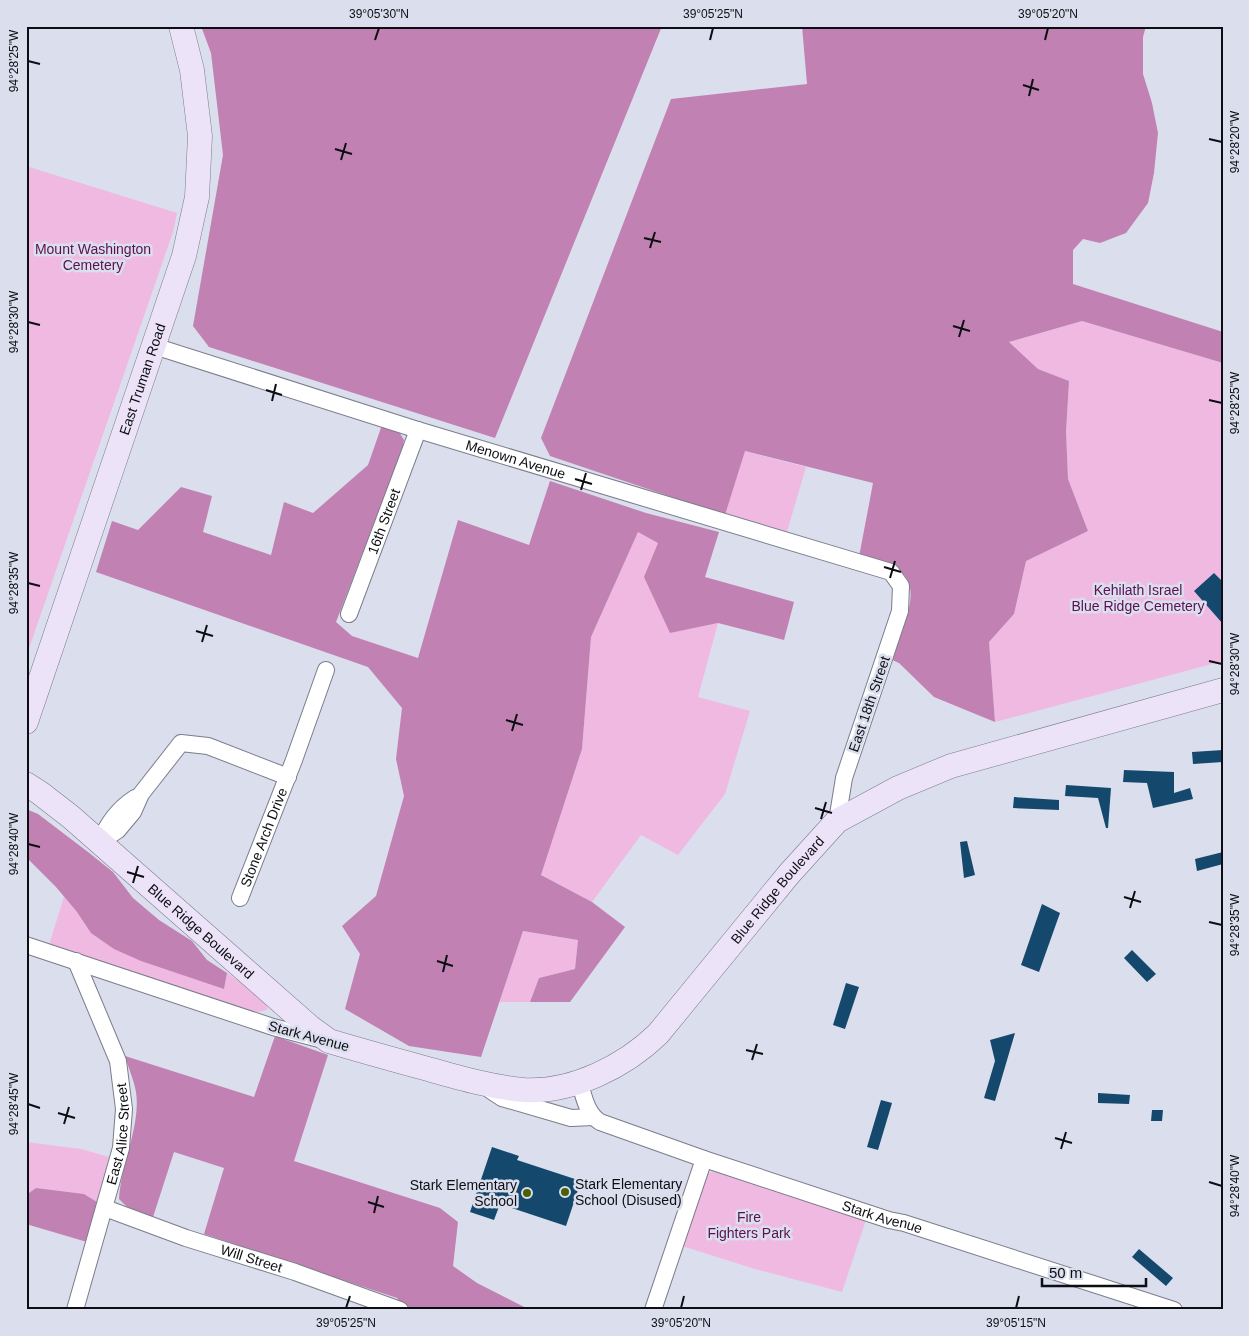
<svg xmlns="http://www.w3.org/2000/svg" width="1249" height="1336" viewBox="0 0 1249 1336" font-family="Helvetica,sans-serif">
<rect width="100%" height="100%" fill="#dadeed"/>
<!-- green -->
<path fill="#f0b9e2" d="M26 166 177 213 173 232 26 657Z
M1082 321 1223 363V661L995 722 989 642 1014 614 1026 560 1088 531 1068 479 1066 432 1069 381 1038 369 1009 342Z
M744 451 806 467 786 535 725 515Z
M638 532 659 543 670 633 718 623 698 697 750 711 725 794 678 855 641 835 592 902 541 875 582 749 591 637Z
M64 897 77 912 224 989 227 973 268 1002 267 1010 257 1012 49 945Z
M523 931 578 940 575 969 539 978 530 1002H499Z
M26 1142 81 1149 109 1157 97 1202 84 1194 36 1188 26 1195Z
M712 1171 722 1173 866 1220 842 1292 755 1269 682 1246 705 1177Z"/>
<!-- forest -->
<path fill="#c181b2" d="M201 26H662L495 438 209 347 193 326 223 155 211 53Z
M802 26H1146L1143 37V74L1152 103 1158 133 1154 173 1148 203 1126 233 1100 243 1083 239 1073 250V284L1223 332V363L1082 321 1009 342 1038 369 1069 381 1066 432 1068 479 1088 531 1026 561 1014 614 989 642 995 722 934 697 899 663 890 659C898 638 924 591 902 573 894 567 869 561 859 557L873 483 745 451 725 515 550 456 541 438 671 99 807 84Z
M382 425 399 432 404 440 402 450 336 622 352 636 418 658 458 520 529 545 550 481 646 513 719 532 705 577 794 602 784 640 718 623 670 633 644 577 658 543 638 532 591 637 582 749 541 875 592 902 625 927 570 1002H530L539 978 575 969 578 940 523 931 481 1057 409 1046 345 1009 360 954 342 926 376 896 404 796 396 759 402 708 368 667 96 572 112 521 138 530 181 487 212 496 203 532 271 555 284 502 313 513 368 465Z
M26 809 38 814 88 852 113 872 133 898 159 920 192 941 207 960 227 973 224 989 141 961 114 949 91 933 77 912 56 887 26 857Z
M275 1036 328 1055 294 1161 440 1208 458 1222 453 1266 477 1283 530 1310H405L397 1298 204 1234 224 1168 174 1152 153 1217 127 1207 119 1199C121 1165 141 1124 136 1092 134 1080 128 1067 125 1056L254 1097Z
M36 1188 84 1194 97 1202 87 1242 26 1224V1195Z"/>
<!-- building -->
<path fill="#15486d" d="M1214 573 1223 582V624L1194 591Z
M1223 750V762L1193 764 1192 752Z
M1124 770 1174 772V793L1190 788 1193 799 1153 808 1147 783 1123 782Z
M1066 785 1111 788 1108 828H1106L1098 798 1065 796Z
M1014 797 1059 800V810L1013 808Z
M967 841 975 875 964 878 960 842Z
M1223 852V864L1197 871 1195 859Z
M1042 904 1060 913 1039 972 1021 965Z
M1132 950 1156 974 1147 982 1124 958Z
M846 983 859 987 845 1029 833 1025Z
M1015 1033 995 1101 984 1098 995 1061 990 1040Z
M1098 1093 1130 1095 1129 1104 1098 1103Z
M881 1100 892 1103 878 1150 867 1147Z
M1152 1110H1163L1162 1121H1151Z
M492 1147 519 1156 517 1160 581 1181 566 1226 500 1204 494 1220 470 1212Z
M1139 1249 1173 1278 1166 1286 1132 1257Z"/>
<g fill="none" stroke-linecap="round" stroke-linejoin="round">
<defs>
<g id="minor">
<path id="s1" d="M154 346 418 430 891 572 901 586 900 611 844 778 837 821"/>
<path id="s2" d="M349 614 418 430"/>
<path d="M100 842 118 830 133 812 141 794 181 743 208 746 288 777"/>
<path d="M100 842C107 824 118 809 135 798"/>
<path id="s3" d="M240 898 294 760 326 670"/>
<path d="M26 945 273 1027 319 1039"/>
<path id="s4" d="M579 1081C584 1096 586 1113 600 1122L704 1159 889 1220 904 1223 1174 1310"/>
<path d="M490 1090 502 1098 571 1118 593 1117"/>
<path id="s5" d="M105 1208 186 1238 295 1272 400 1310"/>
<path id="s6" d="M75 1310 121 1148 124 1109 118 1061 76 961"/>
<path d="M653 1310 704 1159"/>
</g>
<g id="secondary">
<path id="s7" d="M26 722 184 256 197 197 200 136 192 70 181 26"/>
<path id="s8" d="M26 784 40 793 71 817 311 1028 329 1041C362 1051 395 1060 428 1069 460 1078 491 1087 524 1090 572 1093 625 1066 658 1034L789 874 837 821 898 788 951 766 1223 690"/>
</g>
</defs>
<!-- minor casing -->
<use href="#minor" stroke="#7a7d8a" stroke-width="18"/>
<!-- secondary casing -->
<use href="#secondary" stroke="#7a7d8a" stroke-width="25"/>
<!-- minor -->
<use href="#minor" stroke="#fff" stroke-width="16"/>
<!-- secondary -->
<use href="#secondary" stroke="#ede3f8" stroke-width="24"/>
</g>
<!-- ticks -->
<path fill="none" stroke="#0d0e13" stroke-width="2" d="M375 40 379 28M710 40 713 28M1045 40 1048 28M28 61 40 64M1023 85 1039 90M1029 96 1033 79M1209 139 1222 142M335 149 352 154M341 160 346 143M644 238 661 242M650 248 655 232M28 322 40 325M953 326 970 331M959 337 964 320M266 390 282 395M1209 400 1222 403M272 401 276 384M575 479 592 484M581 490 586 473M884 567 901 572M890 578 895 561M28 583 40 586M196 631 213 636M202 642 207 625M1209 661 1222 664M506 720 523 725M512 731 517 714M815 808 832 813M821 819 826 802M28 844 40 847M127 872 144 877M133 883 138 866M1124 897 1141 902M1130 908 1135 891M1209 922 1222 925M437 961 453 966M443 972 447 955M746 1050 763 1054M752 1060 757 1044M28 1104 40 1108M58 1113 75 1118M64 1124 69 1107M1055 1138 1072 1143M1061 1149 1066 1132M1209 1182 1222 1186M368 1202 384 1207M374 1213 378 1196M346 1308 350 1296M681 1308 684 1296M1016 1308 1019 1296"/>
<!-- markers -->
<g fill="#4b5f05" stroke="#dadeed" stroke-width="2">
<circle cx="565" cy="1192" r="5"/>
<circle cx="527" cy="1193" r="5"/>
</g>
<g text-anchor="middle" stroke-width="5" stroke-linejoin="round" paint-order="stroke">
<!-- park labels -->
<g font-size="14" fill="#5d0f51" stroke="#dadeed">
<text x="93" y="254">Mount Washington<tspan x="93" dy="16">Cemetery</tspan></text>
<text x="1138" y="595">Kehilath Israel<tspan x="1138" dy="16">Blue Ridge Cemetery</tspan></text>
<text x="749" y="1222">Fire<tspan x="749" dy="16">Fighters Park</tspan></text>
</g>
<!-- street labels -->
<g font-size="14" fill="#0d0e13" stroke="#dadeed">
<text dy="5" stroke="none"><textPath href="#s7" startOffset="362">East Truman Road</textPath></text>
<text dy="5" stroke="none"><textPath href="#s1" startOffset="379">Menown Avenue</textPath></text>
<text dy="5" stroke="none"><textPath href="#s2" startOffset="99">16th Street</textPath></text>
<text transform="translate(869 704) rotate(-71)" y="5">East 18th Street</text>
<text dy="5" stroke="none"><textPath href="#s3" startOffset="65">Stone Arch Drive</textPath></text>
<text dy="5" stroke="none"><textPath href="#s8" startOffset="935">Blue Ridge Boulevard</textPath></text>
<text dy="5" stroke="none"><textPath href="#s8" startOffset="229">Blue Ridge Boulevard</textPath></text>
<text transform="translate(309 1036) rotate(15)" y="5">Stark Avenue</text>
<text dy="5" stroke="none"><textPath href="#s6" startOffset="182">East Alice Street</textPath></text>
<text dy="5" stroke="none"><textPath href="#s4" startOffset="345">Stark Avenue</textPath></text>
<text dy="5" stroke="none"><textPath href="#s5" startOffset="155">Will Street</textPath></text>
</g>
<!-- poi labels -->
<g font-size="14" fill="#0d0e13" stroke="#dadeed" text-anchor="start">
<text x="575" y="1189">Stark Elementary<tspan x="575" dy="16">School (Disused)</tspan></text>
<text x="517" y="1190" text-anchor="end">Stark Elementary<tspan x="517" dy="16">School</tspan></text>
</g>
</g>
<!-- border -->
<rect width="1249" height="1336" fill="none" stroke="#dadeed" stroke-width="55"/>
<!-- scale -->
<path d="M1042 1278v8h104v-8" fill="none" stroke="#0d0e13" stroke-width="2.5"/>
<text x="1049" y="1278" font-size="15" fill="#0d0e13" stroke="#dadeed" stroke-width="4" paint-order="stroke">50 m</text>
<rect x="28" y="28" width="1194" height="1280" fill="none" stroke="#0d0e13" stroke-width="2"/>
<g font-size="12" text-anchor="middle" fill="#0d0e13">
<text x="379" y="18">39°05'30"N</text>
<text x="713" y="18">39°05'25"N</text>
<text x="1048" y="18">39°05'20"N</text>
<text transform="translate(14 61) rotate(-90)" y="4">94°28'25"W</text>
<text transform="translate(1235 142) rotate(-90)" y="4">94°28'20"W</text>
<text transform="translate(14 322) rotate(-90)" y="4">94°28'30"W</text>
<text transform="translate(1235 403) rotate(-90)" y="4">94°28'25"W</text>
<text transform="translate(14 583) rotate(-90)" y="4">94°28'35"W</text>
<text transform="translate(1235 664) rotate(-90)" y="4">94°28'30"W</text>
<text transform="translate(14 844) rotate(-90)" y="4">94°28'40"W</text>
<text transform="translate(1235 925) rotate(-90)" y="4">94°28'35"W</text>
<text transform="translate(14 1104) rotate(-90)" y="4">94°28'45"W</text>
<text transform="translate(1235 1186) rotate(-90)" y="4">94°28'40"W</text>
<text x="346" y="1327">39°05'25"N</text>
<text x="681" y="1327">39°05'20"N</text>
<text x="1016" y="1327">39°05'15"N</text>
</g>
</svg>
